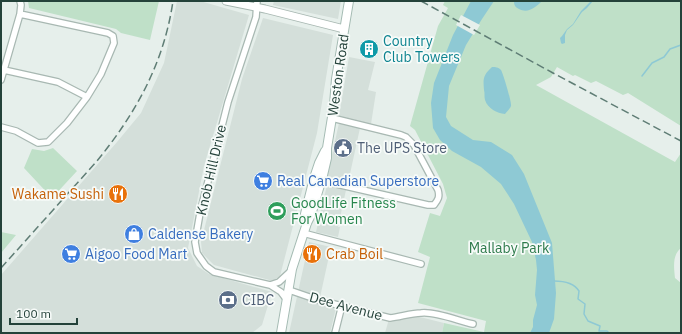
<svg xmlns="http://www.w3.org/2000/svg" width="682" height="334" viewBox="0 0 682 334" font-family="'IBM Plex Sans',sans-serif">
<rect width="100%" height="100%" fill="#e6efeb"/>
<!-- built -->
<path fill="#d4dfda" d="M177 1H200L249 15 204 166 188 248 197 266 209 274 272 292 262 325 252 333H1V275L117 142 141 113 164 63Z
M274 1H341L338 19 273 5Z
M263 18 333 35 317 133 280 276 273 281 214 265 202 253 201 242 242 79Z
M349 57 375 62 368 90 376 92 371 124 339 116Z
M339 123 360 128 348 183 327 177Z
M327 185 346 190 338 227H340L338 237 316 232Z
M309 242 331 247 319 302 336 308 330 333H289Z
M414 316 424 318 444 323 442 333H385L389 319Z"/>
<!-- green -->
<path fill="#bfe0c8" d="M28 1H159L150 40 121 33 116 29 29 8Z
M445 1H681V126L628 93 623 95 596 81 591 83 575 75 573 76 557 67 551 77 536 85 675 162 681 153V248C672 255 674 268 675 278L681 283V333H442L444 323 484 332 486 321 418 303 430 257 418 252 430 213 440 216 447 198 443 184 415 130 410 126 438 26 448 8 443 5Z
M53 148 77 171 52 198 24 168 32 149 44 151Z
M1 232 16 235 1 253Z"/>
<!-- water -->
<path fill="#8ec9d4" d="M471 1H494L482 19 466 45 456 69 449 86 446 117 451 126 473 140 491 142 512 155 524 174 552 243 556 293 554 319 549 333H530L533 327V320L537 305 535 295 537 270 536 260 532 242 514 204 501 184 481 167 452 151 440 140 433 128 431 103 434 83 453 35Z
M514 1H542C536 7 528 14 519 9 515 7 514 5 514 1Z
M591 1H593L587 8 582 12 573 25 567 30 565 35V43L562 44 561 43 560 38 562 36 567 29 573 24 581 11Z
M492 67C496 67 498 67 501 70 503 73 512 103 511 106 510 109 507 111 505 114 497 113 488 109 485 100 484 97 485 93 484 90 483 79 483 75 492 67Z"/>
<!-- pier -->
<path fill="#e6efeb" d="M461 15 480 25 474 35 456 25Z"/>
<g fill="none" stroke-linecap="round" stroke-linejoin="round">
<!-- stream -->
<path stroke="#8ec9d4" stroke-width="1.5" d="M642 76 652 63 664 57 670 49 681 45
M554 281C563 281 574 283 579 291L578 299 585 304 584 314 588 321 600 326 599 331H607L609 333"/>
<defs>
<path id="minor" d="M257 1 256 17 228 102 200 213 195 242 197 253 199 256 206 266 214 272 257 282 270 285 281 292 287 300
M4 70 58 82 87 97
M1 80 20 14 21 5 20 1
M1 127 16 131 38 143 48 142 67 123 87 97 101 74 114 43 113 36 108 33 20 14
M319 180 428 205H434C438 200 440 197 438 190L414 145 406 137 401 135 332 118
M303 233 421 264
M270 285 279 282 292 270
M289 290 318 300 390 318C400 317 411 313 421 313 434 311 459 321 473 324
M335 333 342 305"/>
<path id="tertiary" d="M226 1 265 9 344 29"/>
<path id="secondary" d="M307 223 305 214 314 178 319 163 325 151
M281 333 292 269 307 223 311 215 323 175 327 158V148L334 105 336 79 349 1"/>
</defs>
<!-- minor casing -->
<use href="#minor" stroke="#a8b8b2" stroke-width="8"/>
<!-- tertiary casing -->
<use href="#tertiary" stroke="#a8b8b2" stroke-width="9"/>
<!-- secondary casing -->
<use href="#secondary" stroke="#a4bbb3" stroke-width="10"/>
<!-- minor -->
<use href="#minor" stroke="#fff" stroke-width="5.5"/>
<!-- tertiary -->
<use href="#tertiary" stroke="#fff" stroke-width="7"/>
<!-- secondary -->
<use href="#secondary" stroke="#fff" stroke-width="8"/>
<!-- rail -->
<path stroke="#5f7d75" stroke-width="1.5" stroke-dasharray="8 4" stroke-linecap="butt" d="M421 1 553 73 681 141
M1 268 97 161C136 113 164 63 173 1"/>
</g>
<!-- icons -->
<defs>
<symbol id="building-disc" viewBox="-11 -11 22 22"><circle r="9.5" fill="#0f9aa8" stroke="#f7fbf9"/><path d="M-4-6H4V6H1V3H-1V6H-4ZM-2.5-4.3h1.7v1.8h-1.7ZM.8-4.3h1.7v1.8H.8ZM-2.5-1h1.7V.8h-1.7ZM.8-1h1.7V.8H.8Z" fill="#fff"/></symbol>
<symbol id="civic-disc" viewBox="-11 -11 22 22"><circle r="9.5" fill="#5c6f8a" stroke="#f7fbf9"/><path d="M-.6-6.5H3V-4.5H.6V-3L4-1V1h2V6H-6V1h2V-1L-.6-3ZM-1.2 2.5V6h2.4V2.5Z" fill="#fff"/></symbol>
<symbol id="supermarket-disc" viewBox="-11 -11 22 22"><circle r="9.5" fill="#3f7fe0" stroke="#f7fbf9"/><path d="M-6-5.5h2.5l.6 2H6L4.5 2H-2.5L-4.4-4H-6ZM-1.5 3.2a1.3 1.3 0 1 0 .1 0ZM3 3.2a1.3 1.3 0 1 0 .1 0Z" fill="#fff"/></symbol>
<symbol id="restaurant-disc" viewBox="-11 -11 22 22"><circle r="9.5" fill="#e8710a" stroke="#f7fbf9"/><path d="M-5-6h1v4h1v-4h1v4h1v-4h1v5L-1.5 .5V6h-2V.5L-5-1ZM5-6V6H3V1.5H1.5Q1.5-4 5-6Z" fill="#fff"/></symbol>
<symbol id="stadium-disc" viewBox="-11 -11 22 22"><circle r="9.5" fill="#2e9e5b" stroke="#f7fbf9"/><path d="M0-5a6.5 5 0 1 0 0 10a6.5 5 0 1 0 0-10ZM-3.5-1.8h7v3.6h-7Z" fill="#fff"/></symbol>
<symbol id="shop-disc" viewBox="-11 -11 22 22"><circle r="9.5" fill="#3f7fe0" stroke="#f7fbf9"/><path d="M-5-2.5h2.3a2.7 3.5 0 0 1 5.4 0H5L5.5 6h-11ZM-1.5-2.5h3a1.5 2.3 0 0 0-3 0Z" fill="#fff"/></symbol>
<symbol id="bank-disc" viewBox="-11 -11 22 22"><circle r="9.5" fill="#5c6f8a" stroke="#f7fbf9"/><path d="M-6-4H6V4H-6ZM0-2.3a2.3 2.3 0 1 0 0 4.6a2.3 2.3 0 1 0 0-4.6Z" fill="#fff"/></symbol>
</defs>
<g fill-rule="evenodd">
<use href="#building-disc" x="358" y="38" width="22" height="22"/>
<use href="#civic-disc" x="332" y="137" width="22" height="22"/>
<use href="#supermarket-disc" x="252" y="170" width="22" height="22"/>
<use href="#restaurant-disc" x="107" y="183" width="22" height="22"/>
<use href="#stadium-disc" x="266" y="200" width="22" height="22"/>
<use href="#shop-disc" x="123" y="223" width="22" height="22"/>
<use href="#supermarket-disc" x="60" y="243" width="22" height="22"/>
<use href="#restaurant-disc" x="301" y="243" width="22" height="22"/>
<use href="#bank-disc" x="217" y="289" width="22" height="22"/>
</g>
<g text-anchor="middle" stroke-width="3.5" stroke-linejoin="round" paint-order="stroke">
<!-- culture labels -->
<g font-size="14" fill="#0d838f" stroke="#f7fbf9" text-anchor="start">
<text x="383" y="46">Country<tspan x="383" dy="16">Club Towers</tspan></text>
</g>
<!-- street labels -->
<g font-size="14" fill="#24423a" stroke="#f7fbf9">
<text transform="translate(338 75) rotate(-82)" y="5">Weston Road</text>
<text transform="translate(211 170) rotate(-77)" y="5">Knob Hill Drive</text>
<text transform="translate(346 306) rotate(15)" y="5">Dee Avenue</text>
</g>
<!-- service labels -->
<g font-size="14" fill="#4e5e75" stroke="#f7fbf9" text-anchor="start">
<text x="357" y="153">The UPS Store</text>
<text x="242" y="305">CIBC</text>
</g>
<!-- shop labels -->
<g font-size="14" fill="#366cbe" stroke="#f7fbf9" text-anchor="start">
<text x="277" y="186">Real Canadian Superstore</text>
<text x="148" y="239">Caldense Bakery</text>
<text x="85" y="259">Aigoo Food Mart</text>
</g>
<!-- food labels -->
<g font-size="14" fill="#c56008" stroke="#f7fbf9" text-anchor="end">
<text x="104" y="199">Wakame Sushi</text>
<text x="326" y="259" text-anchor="start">Crab Boil</text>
</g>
<!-- leisure labels -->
<g font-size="14" fill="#27864d" stroke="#f7fbf9" text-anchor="start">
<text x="291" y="208">GoodLife Fitness<tspan x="291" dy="16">For Women</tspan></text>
</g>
<!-- park labels -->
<g font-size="14" fill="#2d7a4b" stroke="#f7fbf9">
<text x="509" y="253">Mallaby Park</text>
</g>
</g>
<!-- border -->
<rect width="682" height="334" fill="none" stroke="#24423a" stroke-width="4"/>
<!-- scale -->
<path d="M10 318v6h67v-6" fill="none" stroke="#24423a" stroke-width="2"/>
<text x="16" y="318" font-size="12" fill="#24423a" stroke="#f7fbf9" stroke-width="3" paint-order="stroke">100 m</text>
</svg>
